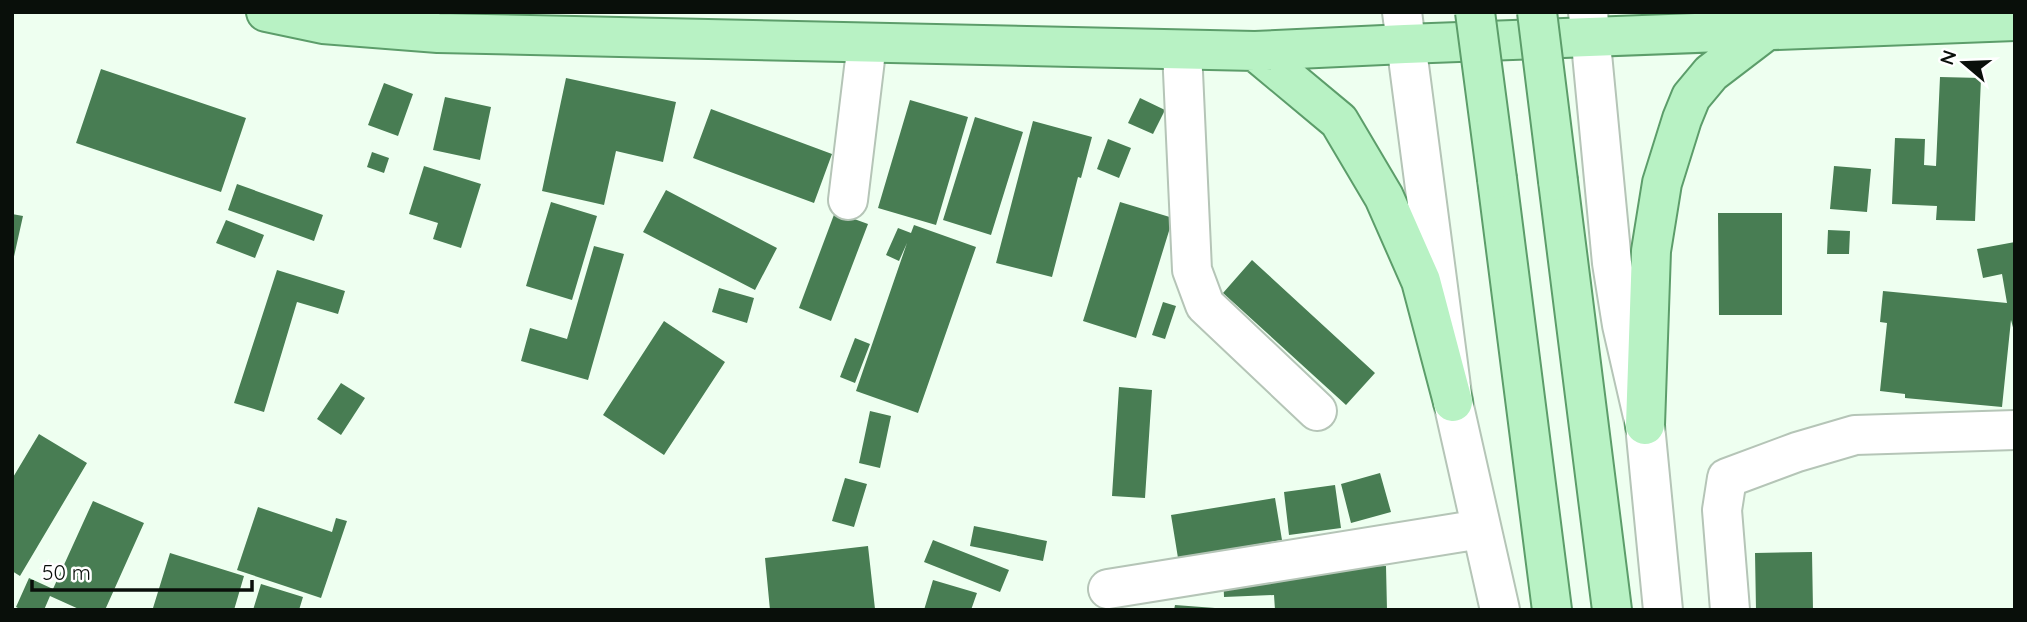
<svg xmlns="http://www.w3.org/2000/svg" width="2027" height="622" viewBox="0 0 2027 622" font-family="Quicksand,sans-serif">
<rect width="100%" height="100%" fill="#eefff0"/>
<!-- building -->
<path fill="#487d53" d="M101 69 246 118 221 192 76 143Z
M1940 77 1981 78 1975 221 1936 220 1937 206 1892 204 1895 138 1925 139 1924 165 1936 166Z
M566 78 676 102 663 162 616 151 604 205 542 191Z
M384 83 413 94 398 136 368 125Z
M445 97 491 107 480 160 433 150Z
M1140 98 1165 110 1153 134 1128 123Z
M910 100 968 117 936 225 878 208Z
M711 109 832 154 814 203 693 158Z
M975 117 1023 132 991 235 943 220Z
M1033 121 1092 137 1081 178 1078 177 1052 277 996 263Z
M1108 139 1131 148 1119 178 1097 169Z
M372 152 389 158 384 173 367 167Z
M424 166 481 184 461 248 433 239 438 223 409 214Z
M1834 166 1871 169 1867 212 1830 209Z
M237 184 323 215 314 241 228 210Z
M666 190 777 248 755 290 643 232Z
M551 202 597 216 572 300 526 286Z
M1120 202 1173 218 1136 338 1083 321Z
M835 212 868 224 831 321 799 308Z
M1718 213H1782V315H1719Z
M12 214 23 216 13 261H12Z
M226 220 264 235 255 258 216 243Z
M914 225 976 247 918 413 856 391 907 243 899 261 886 255 898 228 911 233Z
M1828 230 1850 231 1849 254H1827Z
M2015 242V335L2011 320 2002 407 1905 398V394L1880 391 1887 323 1880 322 1883 291 2007 303 2002 274 1983 278 1977 249Z
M594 246 624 254 588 380 521 361 530 328 567 339Z
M1252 260 1375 373 1346 405 1223 293Z
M277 270 345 291 338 314 297 302 264 412 234 403Z
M719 288 754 298 747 323 712 312Z
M1163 302 1176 306 1165 339 1152 335Z
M664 321 725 362 664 455 603 415Z
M855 338 870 344 855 383 840 377Z
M341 383 365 398 341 435 317 419Z
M1119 387 1152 390 1145 498 1112 496Z
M870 411 891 416 880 468 859 463Z
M39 434 87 463 20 576 12 571V479Z
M1380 473 1391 512 1351 523 1341 484Z
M845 478 867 484 854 527 832 521Z
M1335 485 1341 528 1289 535 1284 492Z
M1275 498 1282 540 1178 558 1171 515Z
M93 501 144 523 105 610H81L50 596 44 610H22L16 607 29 578 53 589Z
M258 507 332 532 336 518 347 521 321 598 237 570Z
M974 526 1047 541 1043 561 970 546Z
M933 540 1009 570 1000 592 924 562Z
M868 546 875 609 770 610 765 558Z
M1812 552 1813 610H1756L1755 553Z
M170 553 244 576 234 610H159L153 608Z
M1386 566 1387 610H1275L1274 595 1224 597 1223 571Z
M933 580 977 593 971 610H924Z
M261 584 303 597 299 610H253Z
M1175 605 1215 608V610H1174Z"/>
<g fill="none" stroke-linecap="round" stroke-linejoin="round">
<defs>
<path id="minor" d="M1402 12 1453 402 1500 610
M1588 12 1612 263 1622 325 1645 425 1663 610
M1182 50 1192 270 1205 305 1317 411
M848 200 867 43
M1108 589 1481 529
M1730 610 1722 510 1727 478 1797 452 1855 435 2015 430"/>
<path id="major" d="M266 12 323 24 438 33 1255 51 1405 44 2015 21
M1255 51 1339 121 1384 197 1421 281 1453 402
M1497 179 1552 610
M1558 181 1612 610
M1645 425 1651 251 1662 183 1682 119 1691 97 1711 73 1766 31"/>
</defs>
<!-- minor casing -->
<use href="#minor" stroke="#b5c5b7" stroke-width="42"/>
<!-- major casing -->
<use href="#major" stroke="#5c9d6a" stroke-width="42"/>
<!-- minor -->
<use href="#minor" stroke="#fff" stroke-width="38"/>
<!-- major -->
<use href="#major" stroke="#b8f2c4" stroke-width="38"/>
<defs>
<path id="major-bridge" d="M1475 12 1497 179
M1537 12 1558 181"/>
</defs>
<!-- major-bridge casing -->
<use href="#major-bridge" stroke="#5c9d6a" stroke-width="42" stroke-linecap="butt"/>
<!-- major-bridge -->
<use href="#major-bridge" stroke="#b8f2c4" stroke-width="38"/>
</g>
<!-- border -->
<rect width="2027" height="622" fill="none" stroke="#090f0a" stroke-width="28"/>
<!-- north arrow -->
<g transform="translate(1964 63) rotate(289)" stroke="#ffffff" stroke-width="5" paint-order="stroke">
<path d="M0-5L12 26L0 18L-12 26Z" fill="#090f0a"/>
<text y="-10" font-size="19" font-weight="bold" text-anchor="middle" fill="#090f0a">N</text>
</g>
<!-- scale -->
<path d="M32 580v10h220v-10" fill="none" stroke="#090f0a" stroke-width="3.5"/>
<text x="42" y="580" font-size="21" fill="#090f0a" stroke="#ffffff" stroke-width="5" paint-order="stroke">50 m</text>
</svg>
